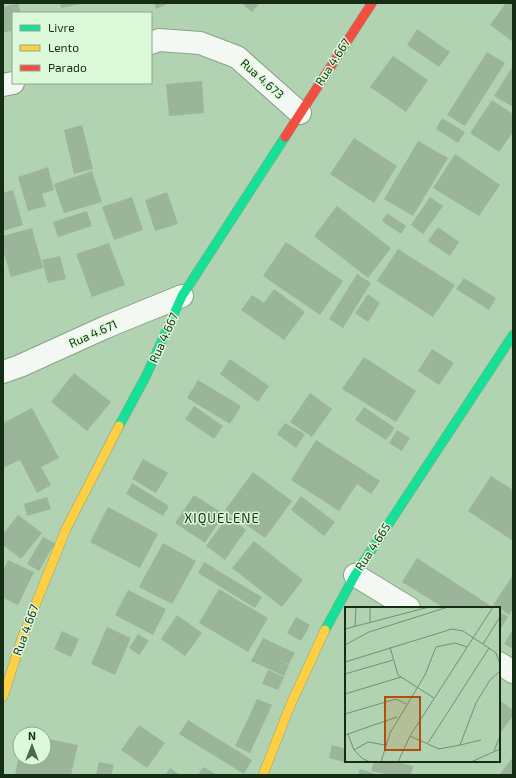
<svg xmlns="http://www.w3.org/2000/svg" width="516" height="778" viewBox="0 0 516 778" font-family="'Exo 2',sans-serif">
<rect width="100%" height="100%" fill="#b2d3b1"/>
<!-- building -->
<path fill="#9bb59a" d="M18 3 21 13H13V30L3 33V7Z
M60 3H80V4L61 8Z
M154 3H169L156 9Z
M241 3H260L252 12Z
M506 3H513V42L490 25Z
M417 29 450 52 439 67 407 45Z
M487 52 505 63 465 126 447 115Z
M393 56 428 80 406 112 370 87Z
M513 66V107L494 96Z
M202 81 204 113 169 116 166 84Z
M492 100 513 114V132L499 152 470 133Z
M442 118 465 132 458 143 436 129Z
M82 125 93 169 74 174 64 130Z
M354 138 397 166 374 203 330 174Z
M418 141 448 158 413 216 384 199Z
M455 154 500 185 479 216 433 188Z
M48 167 54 190 42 194 46 206 28 211 18 177Z
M92 171 102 202 64 213 54 184Z
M13 190 23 225 3 231V193Z
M167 192 178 224 155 231 145 200Z
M132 197 143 230 114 240 102 207Z
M430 197 443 206 423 234 411 225Z
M337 206 391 248 368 278 314 236Z
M87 211 92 226 58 237 53 222Z
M387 213 406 226 401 234 382 221Z
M438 227 459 242 450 256 428 241Z
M32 228 43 268 11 277 3 250V236Z
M286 242 343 281 320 315 263 276Z
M109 243 125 285 92 297 76 254Z
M398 249 455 285 433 317 377 281Z
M60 256 66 279 48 283 42 260Z
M357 274 371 283 343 328 329 319Z
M464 278 496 298 489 310 456 289Z
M274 289 305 312 284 340 241 310 252 295 264 303Z
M368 294 380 303 368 322 355 313Z
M432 349 454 363 439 385 418 371Z
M364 357 416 391 396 422 342 389Z
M230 359 269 386 258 402 220 374Z
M74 373 111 402 87 431 51 402Z
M198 380 241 406 230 424 187 398Z
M310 393 332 409 312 437 290 422Z
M194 406 223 426 214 439 185 419Z
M364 407 395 428 386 440 355 420Z
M32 408 59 458 41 467 51 485 37 493 20 460 3 468V423Z
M285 423 305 434 296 448 277 434Z
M397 430 410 438 402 451 389 443Z
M316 440 380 481 371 494 357 484 339 511 291 480Z
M143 459 168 473 156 493 132 479Z
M253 472 292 501 265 538 225 510Z
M491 476 513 490V541L468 511Z
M132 483 169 506 163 516 126 494Z
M194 495 224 514 205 543 175 523Z
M301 496 335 522 324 536 291 510Z
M47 497 51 509 27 516 24 504Z
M108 507 158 534 140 568 90 542Z
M18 515 42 533 21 559 3 545V534Z
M228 516 246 530 225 560 206 546Z
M43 537 55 543 39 571 27 564Z
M254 541 303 580 282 607 232 568Z
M163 543 196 561 172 604 139 587Z
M417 558 494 608H444L402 582Z
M8 560 34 572 18 605 3 598V571Z
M204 562 262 597 255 608 198 573Z
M513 575V609L509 615 499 608 493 605Z
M219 589 268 618 248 652 199 623Z
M128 590 166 609 153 635 115 615Z
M499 611 508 617 499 631Z
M177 615 202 633 185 656 161 639Z
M296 617 310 625 301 641 287 633Z
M107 627 131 638 115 675 91 664Z
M513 629V649L504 644Z
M62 631 79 639 71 657 54 649Z
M138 634 149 641 139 655 129 648Z
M263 638 295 653 289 664 277 659 289 665 284 676 251 661Z
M268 670 284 677 278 690 262 684Z
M257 699 272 705 250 753 235 746Z
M499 700 513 710V716L499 735Z
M188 720 252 760 244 774 179 734Z
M139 725 165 743 147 768 121 750Z
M44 738 78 745 71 775H15L19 754 20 758H44Z
M332 745 346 749 347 763 329 758Z
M513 757V775H499Z
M374 761H394L413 766 411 775H390L371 771Z
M99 762 114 765 111 775H96Z
M203 767 218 775H198Z
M170 768 180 775H165Z
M360 769 379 775H358Z"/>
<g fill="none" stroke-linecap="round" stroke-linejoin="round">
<defs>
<path id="street" d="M151 43 159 40 200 43 237 57 300 113
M3 85 13 83
M3 372 20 366 106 327 182 296
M355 575 409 608
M499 663 513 672"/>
<path id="fast" d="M119 426 146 376 182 296 285 137
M325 630 355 575 513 335"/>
<path id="slow" d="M3 697 22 638 66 529 119 426
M263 775 290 706 325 630"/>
<path id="jam" d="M285 137 372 3"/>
</defs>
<!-- street casing -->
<use href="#street" stroke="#87a186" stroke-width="24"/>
<!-- fast casing -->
<use href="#fast" stroke="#87a186" stroke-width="10"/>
<!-- slow casing -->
<use href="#slow" stroke="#87a186" stroke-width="10"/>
<!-- jam casing -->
<use href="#jam" stroke="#87a186" stroke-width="10"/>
<!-- street -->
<use href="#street" stroke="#f3f8f3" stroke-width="22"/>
<!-- fast -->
<use href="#fast" stroke="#16e098" stroke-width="9"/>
<!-- slow -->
<use href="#slow" stroke="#ffcf43" stroke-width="9"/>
<!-- jam -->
<use href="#jam" stroke="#f24e42" stroke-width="9"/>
</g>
<g text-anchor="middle" stroke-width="3" stroke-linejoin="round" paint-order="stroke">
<!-- street labels -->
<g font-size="12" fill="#152d14" stroke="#dcfada">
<text transform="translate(333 62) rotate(-57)" y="4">Rua 4.667</text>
<text transform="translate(262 79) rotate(42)" y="4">Rua 4.673</text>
<text transform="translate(93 334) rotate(-24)" y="4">Rua 4.671</text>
<text transform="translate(164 338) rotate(-66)" y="4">Rua 4.667</text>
<text transform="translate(373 547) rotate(-57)" y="4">Rua 4.665</text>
<text transform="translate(26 630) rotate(-70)" y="4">Rua 4.667</text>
</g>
<!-- neighbourhood labels -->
<g font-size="13" letter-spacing="1" fill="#152d14" stroke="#dcfada">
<text x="222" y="523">XIQUELENE</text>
</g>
</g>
<!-- overview -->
<g transform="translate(345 607)">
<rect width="155" height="155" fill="#b2d3b1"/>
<path fill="none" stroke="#739172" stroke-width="1" d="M25 0V15M10 19 11 0M0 22 84 0M138 37 155 10M0 38 24 25 103 0M45 40 53 68 89 91M0 55 107 22 118 24 144 41 151 46 155 57M0 67 48 53M0 87 56 70M0 107 51 92 61 97M3 127 9 143 18 152 25 155M0 128 52 110M65 129 94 142 115 138 131 96 145 73 155 64M83 136 144 41M115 138 136 133M9 143 23 135 40 138M149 144 155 129M36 155 45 126 80 68 91 40 110 36 122 40M53 155 65 129 148 0M126 155 155 142"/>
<path fill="#b34e0e" fill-opacity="0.15" stroke="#b34e0e" stroke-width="2" d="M40 90H75V143H40Z"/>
<rect width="155" height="155" fill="none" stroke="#152d14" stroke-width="2"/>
</g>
<!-- border -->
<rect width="516" height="778" fill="none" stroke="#152d14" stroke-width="8"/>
<!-- legend -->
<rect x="12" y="12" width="140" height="72" fill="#dcfada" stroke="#8ca88b"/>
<rect x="20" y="25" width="20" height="6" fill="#16e098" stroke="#8ca88b"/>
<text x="48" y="32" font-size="12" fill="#152d14">Livre</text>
<rect x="20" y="45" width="20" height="6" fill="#ffcf43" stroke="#8ca88b"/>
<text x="48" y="52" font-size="12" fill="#152d14">Lento</text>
<rect x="20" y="65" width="20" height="6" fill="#f24e42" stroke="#8ca88b"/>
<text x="48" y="72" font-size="12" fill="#152d14">Parado</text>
<!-- north arrow -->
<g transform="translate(32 746)"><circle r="19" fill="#dcfada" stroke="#8ca88b"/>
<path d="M0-3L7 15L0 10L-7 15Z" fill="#4c674b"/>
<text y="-6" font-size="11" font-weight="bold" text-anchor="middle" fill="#152d14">N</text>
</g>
</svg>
